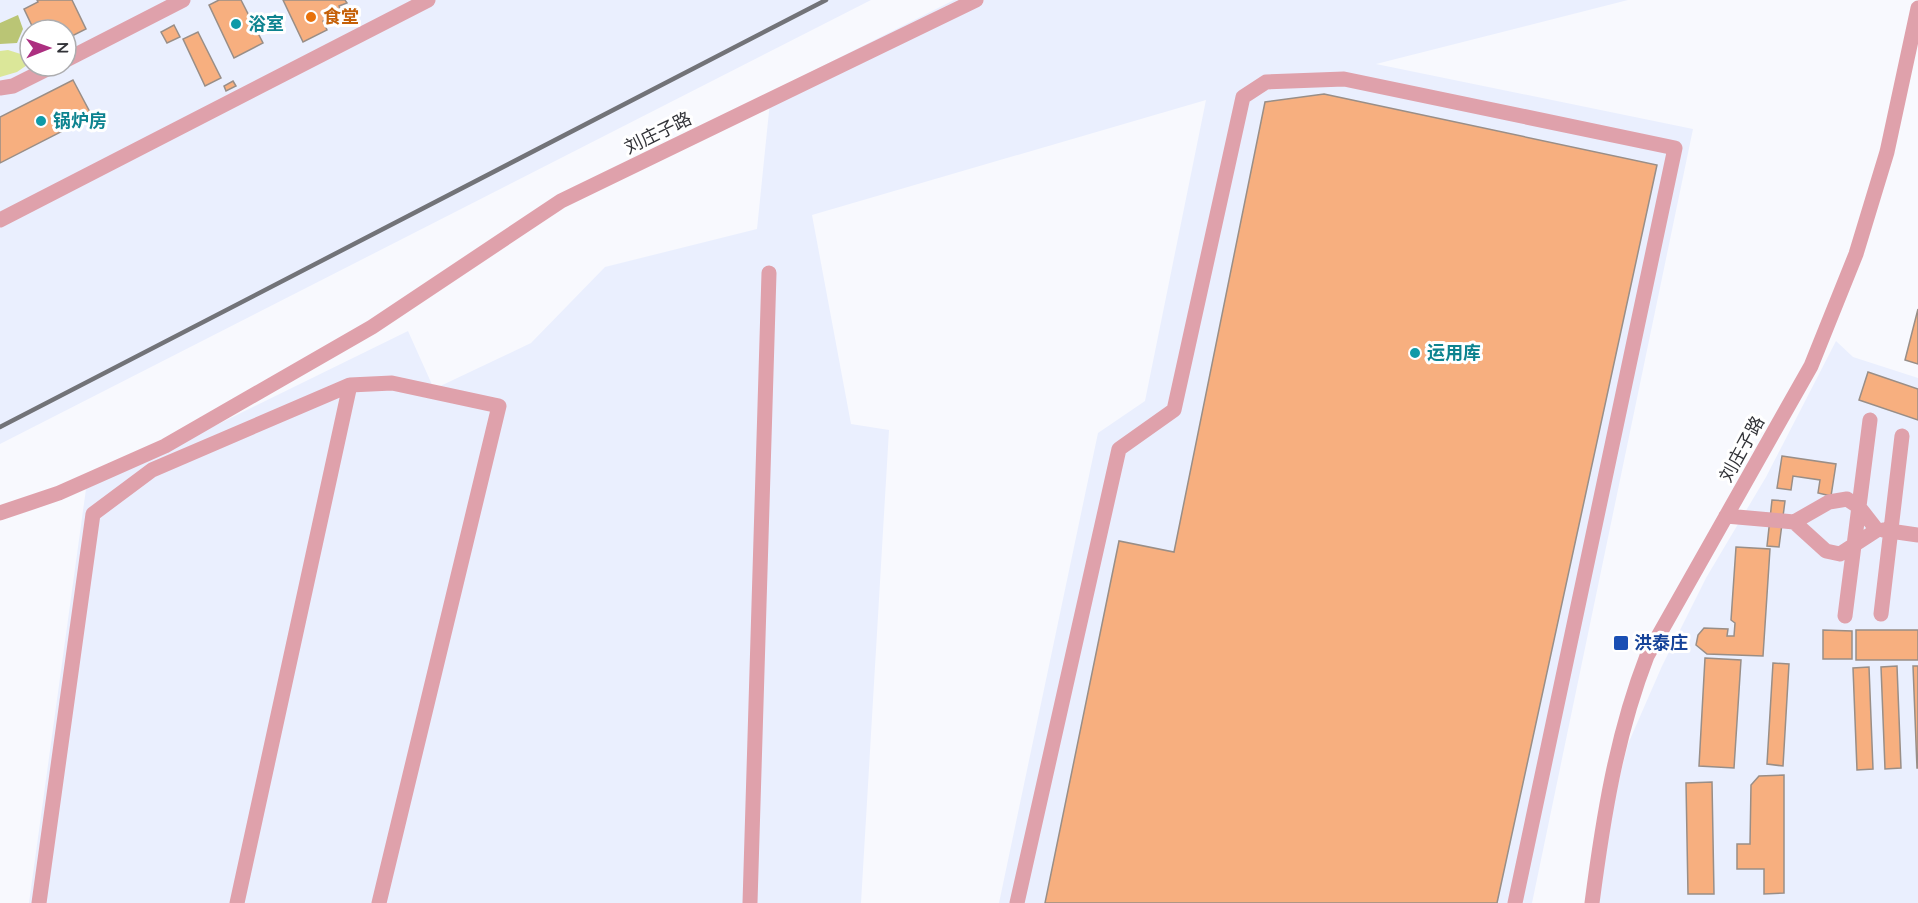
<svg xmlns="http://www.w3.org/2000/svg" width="1918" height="903" viewBox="0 0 1918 903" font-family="Quicksand,'Noto Sans SC',sans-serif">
<rect width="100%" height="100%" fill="#f8f9fe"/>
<!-- built -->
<path fill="#eaeffe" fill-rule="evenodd" d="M0 0H418L0 219ZM30 30H66V66H30Z
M422 0H871L0 444V223Z
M954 0H1628L1376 64 1693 129 1532 903H999L1098 433 1145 401 1206 100 812 215 851 424 889 430 861 903H29L86 489 408 331 434 389 531 343 605 267 757 229 771 92Z
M1836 341 1853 357 1918 378V903H1588L1628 744 1662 666 1706 578 1766 477Z"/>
<!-- green -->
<path fill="#dbe799" d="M8 50 27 56 30 63 17 72 0 77V51Z"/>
<!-- forest -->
<path fill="#bac575" d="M18 15 23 29 17 43 0 44V23Z"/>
<!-- building -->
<path fill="#f7af7f" stroke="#998e87" stroke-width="1.5" d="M37 0H72L86 29 66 39V30H34L24 9 38 2Z
M219 0H241L263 43 234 58 209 5Z
M283 0H345L347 3 339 6 341 12 323 21 327 30 303 42Z
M174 25 180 37 167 43 161 32Z
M198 32 221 78 205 86 183 39Z
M73 80 92 116 0 163V117Z
M233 81 236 86 226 91 224 86Z
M1324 94 1657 165 1497 903H1045L1119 541 1174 552 1265 102Z
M1918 309V364L1905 360Z
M1868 372 1918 389V420L1859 400Z
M1782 456 1836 464 1831 496 1818 493 1820 480 1793 476 1791 490 1777 488Z
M1772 500 1785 501 1779 547 1767 546Z
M1736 547 1770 549 1763 656 1707 654 1696 645 1698 635 1704 628 1728 629 1727 636H1734L1735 623 1731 620Z
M1823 630 1852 631V659H1823Z
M1856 630H1918V660H1856Z
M1705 658 1741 660 1734 768 1699 766Z
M1773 663 1789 664 1783 766 1767 764Z
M1897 666 1901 768 1885 769 1881 667Z
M1913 666H1918V768H1917Z
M1869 667 1873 769 1857 770 1853 668Z
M1784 775V893L1764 894V869H1737V844H1750L1751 785 1759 776Z
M1712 782 1714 894H1688L1686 783Z"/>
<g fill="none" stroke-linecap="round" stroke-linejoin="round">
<!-- minor -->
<path stroke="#dfa1ab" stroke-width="15" d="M66 60 183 0
M0 88 13 86 53 66
M0 220 428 0
M350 385 392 383 499 406 379 903
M0 513 59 493 165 446 372 327 561 201 976 0
M1726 516 1794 522 1826 551 1840 554 1877 530 1859 507 1847 499 1829 502 1794 522
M1883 530 1918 535
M1881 614 1902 436
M1845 616 1870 420
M39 903 93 514 152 470 350 385 237 903
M750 903 769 273
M1017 903 1119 449 1174 410 1243 97 1266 82 1344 79 1675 148 1515 903
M1592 903C1603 819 1616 736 1647 656L1811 366 1856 254 1887 152 1918 8"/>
<!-- rail -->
<path stroke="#727378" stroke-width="4.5" d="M0 427 826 0"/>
</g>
<!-- markers -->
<circle fill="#e8710a" stroke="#fff" stroke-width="2" cx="311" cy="17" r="6"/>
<g fill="#0f9aa8" stroke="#fff" stroke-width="2">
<circle cx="236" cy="24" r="6"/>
<circle cx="41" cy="121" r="6"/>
<circle cx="1415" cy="353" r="6"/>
</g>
<rect fill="#1a4fb4" stroke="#fff" stroke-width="2" x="1613" y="635" width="16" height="16" rx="3"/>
<g text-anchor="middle" stroke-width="6" stroke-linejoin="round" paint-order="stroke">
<!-- food labels -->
<g font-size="18" font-weight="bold" fill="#c56008" stroke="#fff" text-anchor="start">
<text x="323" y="23">食堂</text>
</g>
<!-- culture labels -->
<g font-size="18" font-weight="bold" fill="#0d838f" stroke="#fff" text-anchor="start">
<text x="248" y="30">浴室</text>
<text x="53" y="127">锅炉房</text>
<text x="1427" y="359">运用库</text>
</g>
<!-- street labels -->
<g font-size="18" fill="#323338" stroke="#fff">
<text transform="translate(658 133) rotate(-26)" y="6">刘庄子路</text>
<text transform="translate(1742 449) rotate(-61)" y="6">刘庄子路</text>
</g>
<!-- transit labels -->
<g font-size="18" font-weight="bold" fill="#164399" stroke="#fff" text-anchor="start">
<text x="1634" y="649">洪泰庄</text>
</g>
</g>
<!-- north arrow -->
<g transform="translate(48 48) rotate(89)"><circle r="28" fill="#ffffff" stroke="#adadaf" stroke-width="1.5"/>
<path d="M0-4.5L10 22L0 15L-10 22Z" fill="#ac2f80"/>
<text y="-9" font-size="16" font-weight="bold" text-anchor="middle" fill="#323338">N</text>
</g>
</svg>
